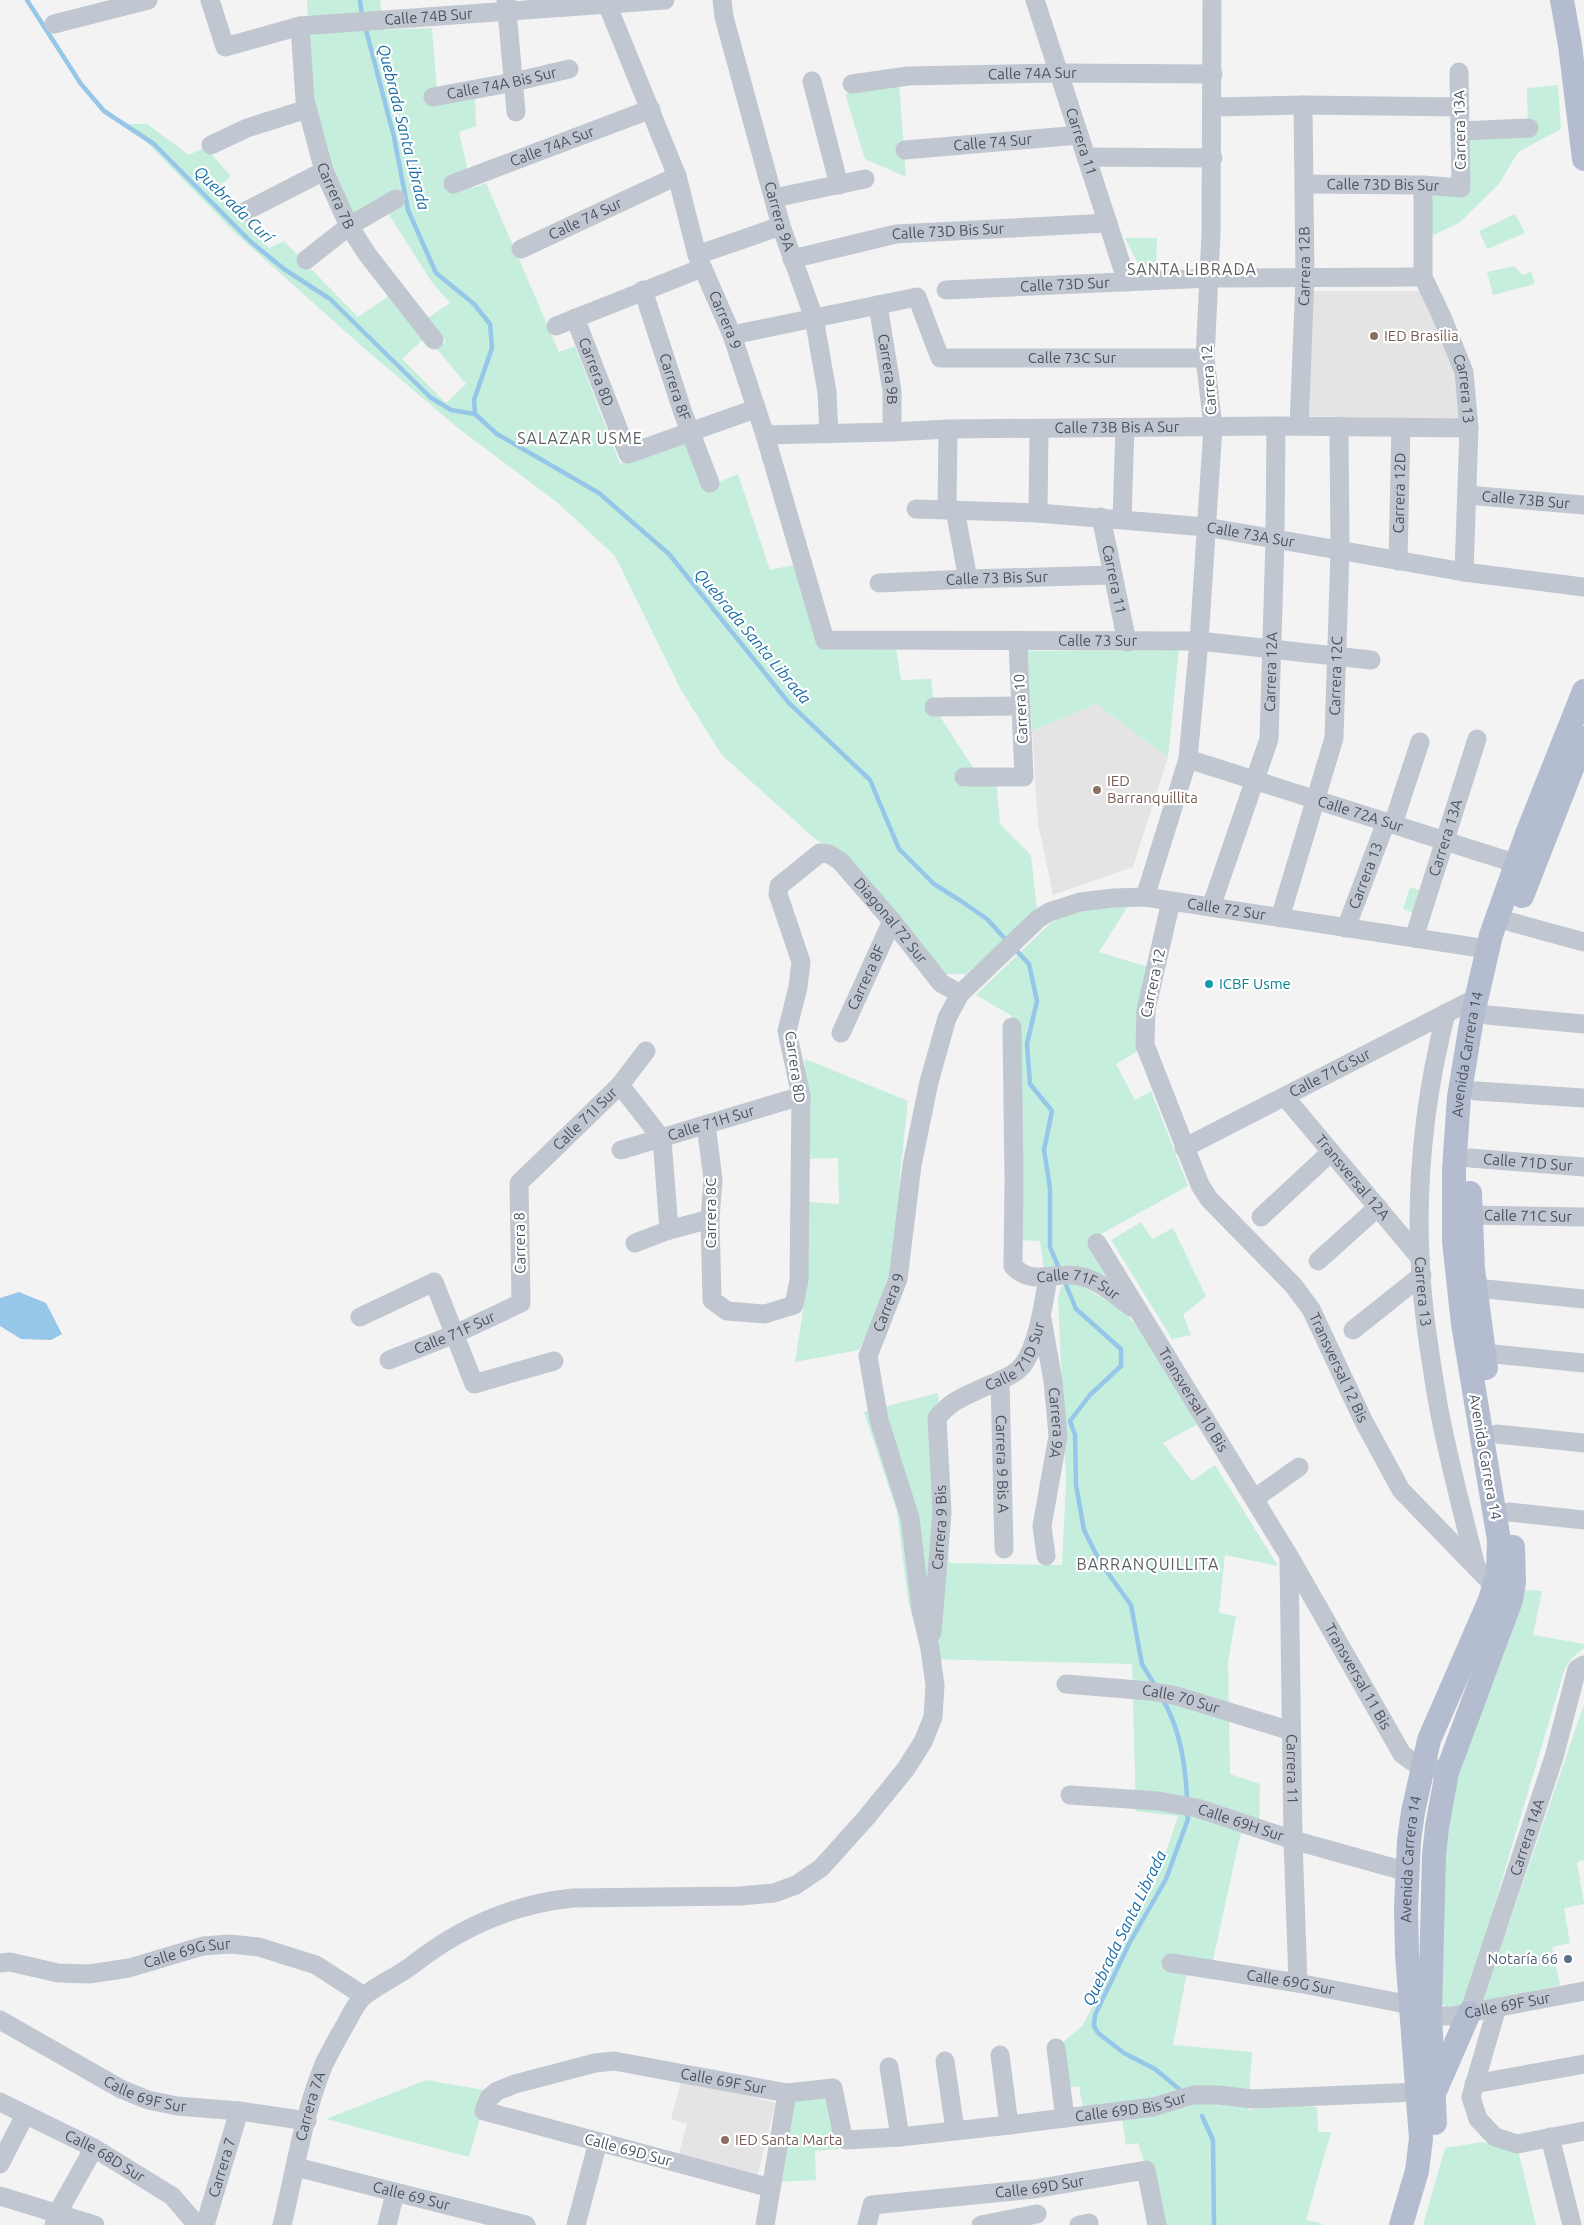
<svg xmlns="http://www.w3.org/2000/svg" width="1584" height="2225" viewBox="0 0 1584 2225" font-family="Ubuntu,sans-serif">
<rect width="100%" height="100%" fill="#f4f3f3"/>
<!-- education -->
<path fill="#e5e4e4" d="M1307 291H1428L1459 381 1460 420 1308 416Z
M1096 704 1168 757 1133 867 1053 895 1038 823 1032 731Z
M682 2078 776 2103 757 2177 678 2157 687 2124 671 2119Z"/>
<!-- green -->
<path fill="#c5eedd" d="M307 0H380L383 30 432 28 438 103 475 97 476 126 459 132 472 188 486 183 559 352 575 346 620 464 688 439 707 487 738 474 770 570 802 563 825 640 895 641 901 680 931 679 934 707 979 777H996L1000 824 1031 855 1037 910 966 974H943L843 856 815 839 722 755 681 690 615 556 558 503 458 428 366 350 234 232 129 124H147L189 155 205 147 231 176 219 186 269 248 284 241 358 317 390 295 425 338 402 359 446 403 466 384 437 349 446 341 426 319 450 303 431 281 381 202 353 216 322 146 311 84Z
M899 83 906 177 865 159 845 94Z
M1558 85 1561 129 1518 152 1499 184 1459 223 1431 236 1432 194 1465 193 1466 131 1528 128 1527 88Z
M1515 214 1525 233 1487 249 1479 231Z
M1125 238H1157L1156 268H1140Z
M1514 266 1522 275 1531 272 1535 284 1493 295 1487 272Z
M1179 650 1168 757 1096 704 1032 731 1028 651Z
M1410 887 1424 892 1416 914 1403 909Z
M1128 906 1099 952 1148 967 1136 1023 1138 1051 1116 1064 1135 1100 1151 1091 1188 1186 1090 1240 1119 1288 1077 1268 1064 1265 1044 1270 1040 1241 1020 1240 1012 1016 976 995 1058 916 1090 907Z
M805 1059 908 1101 900 1175 899 1206 887 1292 859 1350 795 1362 807 1285 808 1202 839 1204 838 1158 801 1159Z
M1141 1222 1152 1239 1173 1228 1206 1296 1183 1315 1191 1335 1172 1339 1111 1240Z
M1071 1283 1080 1285 1121 1309 1148 1337 1198 1424 1163 1443 1192 1481 1215 1465 1278 1566 1225 1555 1219 1613 1236 1616 1228 1662 1230 1774 1260 1784 1259 1836 1241 1832 1212 1965 1189 1962 1173 2045 1252 2052 1248 2110 1284 2105 1317 2107 1318 2132H1331L1306 2220 1321 2223 1322 2225H1160L1147 2170 1138 2143 1126 2145 1120 2105 1083 2109 1079 2086 1061 2089 1056 2048 1083 2025 1157 1879 1178 1816 1136 1811 1132 1664 924 1659 908 1601 897 1512 864 1412 938 1393 949 1563 1062 1565 1066 1480 1058 1299 1061 1287Z
M1524 1590 1542 1591 1533 1635 1584 1644V1648L1571 1659 1565 1668 1464 2007 1451 2009 1444 2006 1439 1999C1441 1931 1435 1856 1454 1791 1474 1722 1507 1659 1524 1590Z
M1584 1704V1860L1577 1862 1584 1904 1564 1908 1570 1943 1552 1947 1560 1985 1482 2003Z
M426 2080 484 2090 482 2111 469 2157 326 2119Z
M829 2093 839 2149 815 2151 816 2180 776 2182 792 2100Z
M1482 2142 1518 2150 1536 2225H1423L1445 2148Z"/>
<!-- water -->
<path fill="#96c6e8" d="M19 1292 46 1303 62 1334 51 1340 21 1339 0 1326V1298Z"/>
<g fill="none" stroke-linecap="round" stroke-linejoin="round">
<!-- stream -->
<path stroke="#96c6e8" stroke-width="4.5" d="M27 0 81 84 104 111 154 144 251 242 284 269 330 299 430 397 451 410 475 414
M360 0 362 16
M365 26 394 137 408 210 436 273 474 304 490 324 492 348 474 400 475 414 497 434 599 493 669 554 789 703 870 780 899 849 934 884 961 901 987 919 1008 942
M1014 948 1029 964 1037 1001 1027 1044 1030 1084 1052 1111 1044 1150 1050 1188V1247L1060 1271
M1064 1280 1076 1309 1121 1349V1366L1090 1395 1070 1421 1075 1435 1076 1485 1084 1530 1100 1562 1131 1605 1142 1664 1156 1687
M1163 1700C1180 1729 1186 1768 1187 1801
M1179 2089 1155 2069 1124 2053 1098 2033 1094 2026 1095 2015 1130 1942 1166 1879 1188 1819 1187 1811
M1202 2116 1213 2140 1214 2225"/>
<!-- minor -->
<g stroke="#c1c7d0" stroke-width="19">
<path id="s1" d="M210 0 225 47 300 26 665 0"/>
<path d="M506 0 516 112"/>
<path id="s2" d="M722 0 724 17 781 226 814 318 827 392 829 434"/>
<path id="s3" d="M1035 0 1127 282"/>
<path id="s4" d="M607 4 677 176 697 255 732 335 765 435 825 640 1199 641 1371 660"/>
<path d="M54 24 148 0"/>
<path id="s5" d="M300 26 305 100 324 171 349 226 367 254 434 340"/>
<path d="M812 81 839 185"/>
<path id="s6" d="M852 84 908 76 1059 73 1213 74"/>
<path id="s7" d="M433 97 514 82 569 69"/>
<path d="M1213 107 1303 105 1460 107"/>
<path d="M1460 131 1529 128"/>
<path d="M211 145 247 128 307 109"/>
<path id="s8" d="M905 150 1079 135"/>
<path d="M1086 157 1213 158"/>
<path id="s9" d="M453 184 651 109"/>
<path id="s10" d="M1304 184 1423 185 1461 188 1459 72"/>
<path id="s11" d="M1423 185V277L1442 317 1464 372 1469 428 1464 572"/>
<path d="M774 198 865 179"/>
<path d="M244 212 324 171"/>
<path id="s12" d="M521 249 677 176"/>
<path d="M697 255 781 226"/>
<path id="s13" d="M792 259 896 234 1108 223"/>
<path d="M306 260 349 226 396 199"/>
<path id="s14" d="M643 290 683 413 710 483"/>
<path id="s15" d="M946 290 1211 278 1423 277"/>
<path id="s16" d="M878 305 892 391V432"/>
<path id="s17" d="M575 318 628 454 755 409"/>
<path d="M556 326 702 268"/>
<path id="s18" d="M732 335 917 297 940 358H1205"/>
<path id="s19" d="M1299 426 1305 278 1303 105"/>
<path id="s20" d="M765 435 892 432 948 429 1276 426 1469 428"/>
<path id="s21" d="M1467 495 1584 505"/>
<path id="s22" d="M916 509 1038 513 1206 527 1464 572 1584 587"/>
<path d="M947 510 948 429"/>
<path d="M955 510 968 579"/>
<path d="M1038 513 1039 429"/>
<path id="s23" d="M1101 517 1127 642"/>
<path d="M1122 519 1125 427"/>
<path id="s24" d="M1398 561 1401 427"/>
<path id="s25" d="M879 583 968 579 1113 575"/>
<path d="M934 707 1021 706"/>
<path id="s26" d="M1188 759 1530 868"/>
<path d="M964 777H1024L1018 642"/>
<path d="M1393 824 1420 742"/>
<path d="M1145 897 1188 759 1199 641 1213 427 1205 358 1211 234 1212 0"/>
<path id="s27" d="M1171 901 1146 1010 1145 1045 1200 1185 1209 1199 1293 1285 1311 1309 1363 1420 1401 1490 1495 1587"/>
<path id="s28" d="M1211 907 1269 739 1275 539 1276 426"/>
<path id="s29" d="M1280 918 1334 738 1340 551 1339 426"/>
<path d="M1511 922 1584 942"/>
<path id="s30" d="M1346 928 1386 822"/>
<path id="s31" d="M1414 938 1477 739"/>
<path id="s32" d="M1446 1013C1426 1092 1416 1176 1420 1258 1422 1307 1430 1356 1438 1404 1448 1459 1463 1513 1476 1567"/>
<path d="M1487 1015 1584 1024"/>
<path id="s33" d="M1012 1027 1014 1179 1013 1266C1033 1288 1058 1269 1083 1277 1102 1282 1117 1297 1133 1308"/>
<path id="s34" d="M841 1033 892 921"/>
<path d="M620 1085 662 1139 669 1230"/>
<path d="M1476 1091 1584 1098"/>
<path id="s35" d="M1285 1097 1420 1258"/>
<path id="s36" d="M706 1125 713 1179 710 1219 712 1300 727 1311 765 1314 794 1305 799 1280 801 1096 787 1031 798 987 801 962 778 894 779 886 820 853 829 854 840 861 892 921 941 983 960 994"/>
<path id="s37" d="M1184 1148 1476 998"/>
<path id="s38" d="M621 1150 801 1096"/>
<path id="s39" d="M1470 1158 1584 1167"/>
<path id="s40" d="M1470 1215 1584 1217"/>
<path d="M1261 1217 1331 1152"/>
<path d="M635 1243 669 1230 710 1219"/>
<path id="s41" d="M1097 1243 1289 1556 1402 1754 1413 1762 1437 1769"/>
<path d="M1318 1261 1378 1207"/>
<path d="M1476 1288 1584 1299"/>
<path d="M360 1317 434 1282 474 1384 554 1361"/>
<path id="s42" d="M1042 1319 1053 1381 1058 1436 1042 1526 1046 1556"/>
<path d="M1353 1330 1422 1275"/>
<path d="M1484 1353 1584 1363"/>
<path id="s43" d="M389 1360 455 1334 521 1303 519 1183 620 1085 646 1051"/>
<path id="s44" d="M1000 1380 1004 1549"/>
<path d="M1497 1434 1584 1443"/>
<path d="M1254 1499 1299 1467"/>
<path d="M1509 1512 1584 1520"/>
<path id="s45" d="M1289 1557 1293 1840 1298 1983"/>
<path id="s46" d="M932 1633 942 1512 937 1418C951 1401 961 1398 980 1389 992 1383 1008 1379 1018 1370 1037 1354 1044 1301 1048 1277"/>
<path id="s47" d="M1066 1684 1150 1691 1177 1696 1291 1731"/>
<path id="s48" d="M1070 1795 1158 1801 1197 1808 1293 1840 1408 1872"/>
<path id="s49" d="M0 1963 10 1962 58 1973 89 1974 129 1968 203 1946 230 1944 259 1947 316 1965 364 1996"/>
<path id="s50" d="M1171 1963 1298 1983 1411 2005"/>
<path d="M1497 2007 1471 2097 1478 2119 1495 2137 1517 2144 1584 2131"/>
<path id="s51" d="M1430 2012 1441 2016H1452L1584 1991"/>
<path id="s52" d="M1469 2013 1554 1757 1577 1669 1584 1665"/>
<path id="s53" d="M0 2020 121 2089 148 2100 177 2106 239 2111 307 2121"/>
<path d="M1056 2048 1065 2118"/>
<path d="M1000 2055 1009 2125"/>
<path d="M945 2061 955 2130"/>
<path d="M889 2067 900 2137"/>
<path d="M1474 2084 1584 2064"/>
<path id="s54" d="M0 2102 94 2148 172 2196 197 2225"/>
<path d="M1550 2137 1572 2225"/>
<path d="M0 2164 25 2115"/>
<path id="s55" d="M296 2167 526 2225"/>
<path id="s56" d="M771 2188 484 2111 489 2098 497 2091 515 2084 595 2063 614 2061 787 2093 833 2088 843 2137 846 2140 900 2137 1009 2125 1153 2107 1193 2095H1219L1252 2099 1417 2092"/>
<path d="M0 2196 95 2225"/>
<path d="M54 2225 58 2212 94 2148"/>
<path id="s57" d="M205 2225 239 2111"/>
<path id="s58" d="M282 2225C295 2172 303 2115 324 2064 330 2052 337 2039 344 2027 350 2017 355 2004 364 1996 380 1983 399 1976 415 1963 461 1927 514 1904 573 1898L740 1896 774 1893 796 1885 821 1868 866 1818 905 1770 923 1742 933 1717 935 1685 930 1649 921 1610 910 1518 879 1420 868 1356 898 1279 912 1165 929 1082 947 1018 960 994 1038 919 1049 912 1080 902 1113 898 1145 897 1487 949"/>
<path d="M387 2225 395 2193"/>
<path d="M576 2225 598 2142"/>
<path d="M765 2225 787 2093"/>
<path id="s59" d="M867 2225 872 2205 1034 2189 1146 2170 1157 2225"/>
<path d="M981 2225 1037 2214"/>
<path d="M1079 2225 1089 2223V2225"/>
</g>
<!-- major -->
<g stroke="#b4bccf" stroke-width="24">
<path d="M1562 0 1570 45 1584 159"/>
<path d="M1522 896 1584 738"/>
<path d="M1470 1193 1473 1269 1486 1368"/>
<path d="M1436 2089 1469 2013"/>
<path d="M1435 2123 1430 2012 1434 1855 1437 1827 1447 1772 1511 1600 1514 1582 1513 1547"/>
<path id="s60" d="M1401 2225 1417 2171 1421 2139 1407 1954 1406 1907 1409 1841 1413 1812 1429 1740 1490 1600 1498 1573 1499 1540 1463 1324 1454 1241V1169L1459 1097 1472 1018 1491 935 1527 834 1584 691"/>
</g>
</g>
<!-- markers -->
<g fill="#8d6e63" stroke="#fff" stroke-width="2">
<circle cx="1374" cy="336" r="5"/>
<circle cx="1097" cy="790" r="5"/>
<circle cx="725" cy="2140" r="5"/>
</g>
<circle fill="#0f9aa8" stroke="#fff" stroke-width="2" cx="1209" cy="984" r="5"/>
<circle fill="#5c6f8a" stroke="#fff" stroke-width="2" cx="1568" cy="1959" r="5"/>
<g text-anchor="middle" stroke-width="4.5" stroke-linejoin="round" paint-order="stroke">
<!-- street labels -->
<g font-size="15" fill="#4b525f" stroke="#fff">
<text dy="5" stroke="none"><textPath href="#s1" startOffset="256">Calle 74B Sur</textPath></text>
<text dy="5" stroke="none"><textPath href="#s6" startOffset="181">Calle 74A Sur</textPath></text>
<text dy="5" stroke="none"><textPath href="#s7" startOffset="70">Calle 74A Bis Sur</textPath></text>
<text transform="translate(1460 130) rotate(-91)" y="5">Carrera 13A</text>
<text dy="5" stroke="none"><textPath href="#s3" startOffset="149">Carrera 11</textPath></text>
<text dy="5" stroke="none"><textPath href="#s8" startOffset="88">Calle 74 Sur</textPath></text>
<text dy="5" stroke="none"><textPath href="#s9" startOffset="106">Calle 74A Sur</textPath></text>
<text dy="5" stroke="none"><textPath href="#s10" startOffset="79">Calle 73D Bis Sur</textPath></text>
<text dy="5" stroke="none"><textPath href="#s5" startOffset="175">Carrera 7B</textPath></text>
<text dy="5" stroke="none"><textPath href="#s2" startOffset="224">Carrera 9A</textPath></text>
<text dy="5" stroke="none"><textPath href="#s12" startOffset="71">Calle 74 Sur</textPath></text>
<text dy="5" stroke="none"><textPath href="#s13" startOffset="159">Calle 73D Bis Sur</textPath></text>
<text dy="5" stroke="none"><textPath href="#s19" startOffset="160">Carrera 12B</textPath></text>
<text dy="5" stroke="none"><textPath href="#s15" startOffset="119">Calle 73D Sur</textPath></text>
<text dy="5" stroke="none"><textPath href="#s4" startOffset="338">Carrera 9</textPath></text>
<text dy="5" stroke="none"><textPath href="#s18" startOffset="386">Calle 73C Sur</textPath></text>
<text dy="5" stroke="none"><textPath href="#s16" startOffset="65">Carrera 9B</textPath></text>
<text dy="5" stroke="none"><textPath href="#s17" startOffset="58">Carrera 8D</textPath></text>
<text transform="translate(1209 380) rotate(-94)" y="5">Carrera 12</text>
<text dy="5" stroke="none"><textPath href="#s14" startOffset="102">Carrera 8F</textPath></text>
<text dy="5" stroke="none"><textPath href="#s11" startOffset="212">Carrera 13</textPath></text>
<text dy="5" stroke="none"><textPath href="#s20" startOffset="352">Calle 73B Bis A Sur</textPath></text>
<text dy="5" stroke="none"><textPath href="#s24" startOffset="68">Carrera 12D</textPath></text>
<text dy="5" stroke="none"><textPath href="#s21" startOffset="59">Calle 73B Sur</textPath></text>
<text dy="5" stroke="none"><textPath href="#s22" startOffset="336">Calle 73A Sur</textPath></text>
<text dy="5" stroke="none"><textPath href="#s25" startOffset="118">Calle 73 Bis Sur</textPath></text>
<text dy="5" stroke="none"><textPath href="#s23" startOffset="64">Carrera 11</textPath></text>
<text dy="5" stroke="none"><textPath href="#s4" startOffset="946">Calle 73 Sur</textPath></text>
<text dy="5" stroke="none"><textPath href="#s28" startOffset="245">Carrera 12A</textPath></text>
<text dy="5" stroke="none"><textPath href="#s29" startOffset="250">Carrera 12C</textPath></text>
<text transform="translate(1021 709) rotate(-93)" y="5">Carrera 10</text>
<text dy="5" stroke="none"><textPath href="#s26" startOffset="181">Calle 72A Sur</textPath></text>
<text dy="5" stroke="none"><textPath href="#s31" startOffset="105">Carrera 13A</textPath></text>
<text dy="5" stroke="none"><textPath href="#s30" startOffset="56">Carrera 13</textPath></text>
<text dy="5" stroke="none"><textPath href="#s58" startOffset="1970">Calle 72 Sur</textPath></text>
<text dy="5" stroke="none"><textPath href="#s36" startOffset="842">Diagonal 72 Sur</textPath></text>
<text dy="5" stroke="none"><textPath href="#s34" startOffset="61">Carrera 8F</textPath></text>
<text transform="translate(1153 983) rotate(-78)" y="5">Carrera 12</text>
<text dy="5" stroke="none"><textPath href="#s60" startOffset="1194">Avenida Carrera 14</textPath></text>
<text transform="translate(795 1067) rotate(82)" y="5">Carrera 8D</text>
<text dy="5" stroke="none"><textPath href="#s37" startOffset="164">Calle 71G Sur</textPath></text>
<text dy="5" stroke="none"><textPath href="#s43" startOffset="356">Calle 71I Sur</textPath></text>
<text dy="5" stroke="none"><textPath href="#s38" startOffset="94">Calle 71H Sur</textPath></text>
<text dy="5" stroke="none"><textPath href="#s39" startOffset="58">Calle 71D Sur</textPath></text>
<text dy="5" stroke="none"><textPath href="#s35" startOffset="105">Transversal 12A</textPath></text>
<text transform="translate(711 1213) rotate(-90)" y="5">Carrera 8C</text>
<text dy="5" stroke="none"><textPath href="#s40" startOffset="58">Calle 71C Sur</textPath></text>
<text transform="translate(520 1243) rotate(-91)" y="5">Carrera 8</text>
<text dy="5" stroke="none"><textPath href="#s33" startOffset="309">Calle 71F Sur</textPath></text>
<text dy="5" stroke="none"><textPath href="#s32" startOffset="281">Carrera 13</textPath></text>
<text dy="5" stroke="none"><textPath href="#s58" startOffset="1350">Carrera 9</textPath></text>
<text dy="5" stroke="none"><textPath href="#s43" startOffset="71">Calle 71F Sur</textPath></text>
<text dy="5" stroke="none"><textPath href="#s46" startOffset="319">Calle 71D Sur</textPath></text>
<text dy="5" stroke="none"><textPath href="#s27" startOffset="529">Transversal 12 Bis</textPath></text>
<text dy="5" stroke="none"><textPath href="#s41" startOffset="184">Transversal 10 Bis</textPath></text>
<text dy="5" stroke="none"><textPath href="#s42" startOffset="105">Carrera 9A</textPath></text>
<text transform="translate(1485 1457) rotate(80)" y="5">Avenida Carrera 14</text>
<text dy="5" stroke="none"><textPath href="#s44" startOffset="84">Carrera 9 Bis A</textPath></text>
<text dy="5" stroke="none"><textPath href="#s46" startOffset="106">Carrera 9 Bis</textPath></text>
<text dy="5" stroke="none"><textPath href="#s41" startOffset="506">Transversal 11 Bis</textPath></text>
<text dy="5" stroke="none"><textPath href="#s47" startOffset="116">Calle 70 Sur</textPath></text>
<text dy="5" stroke="none"><textPath href="#s45" startOffset="212">Carrera 11</textPath></text>
<text dy="5" stroke="none"><textPath href="#s48" startOffset="174">Calle 69H Sur</textPath></text>
<text dy="5" stroke="none"><textPath href="#s52" startOffset="185">Carrera 14A</textPath></text>
<text dy="5" stroke="none"><textPath href="#s60" startOffset="369">Avenida Carrera 14</textPath></text>
<text dy="5" stroke="none"><textPath href="#s49" startOffset="191">Calle 69G Sur</textPath></text>
<text dy="5" stroke="none"><textPath href="#s50" startOffset="121">Calle 69G Sur</textPath></text>
<text dy="5" stroke="none"><textPath href="#s51" startOffset="79">Calle 69F Sur</textPath></text>
<text dy="5" stroke="none"><textPath href="#s56" startOffset="554">Calle 69F Sur</textPath></text>
<text dy="5" stroke="none"><textPath href="#s53" startOffset="164">Calle 69F Sur</textPath></text>
<text dy="5" stroke="none"><textPath href="#s58" startOffset="122">Carrera 7A</textPath></text>
<text dy="5" stroke="none"><textPath href="#s56" startOffset="1006">Calle 69D Bis Sur</textPath></text>
<text transform="translate(628 2150) rotate(15)" y="5">Calle 69D Sur</text>
<text dy="5" stroke="none"><textPath href="#s54" startOffset="118">Calle 68D Sur</textPath></text>
<text dy="5" stroke="none"><textPath href="#s57" startOffset="60">Carrera 7</textPath></text>
<text dy="5" stroke="none"><textPath href="#s59" startOffset="189">Calle 69D Sur</textPath></text>
<text dy="5" stroke="none"><textPath href="#s55" startOffset="119">Calle 69 Sur</textPath></text>
</g>
<!-- education labels -->
<g font-size="15" fill="#785e54" stroke="#fff" text-anchor="start">
<text x="1384" y="341">IED Brasilia</text>
<text x="1107" y="786">IED<tspan x="1107" dy="17">Barranquillita</tspan></text>
<text x="735" y="2145">IED Santa Marta</text>
</g>
<!-- culture labels -->
<g font-size="15" fill="#0d838f" stroke="#fff" text-anchor="start">
<text x="1219" y="989">ICBF Usme</text>
</g>
<!-- service labels -->
<g font-size="15" fill="#4e5e75" stroke="#fff" text-anchor="end">
<text x="1558" y="1964">Notaría 66</text>
</g>
<!-- water labels -->
<g font-size="16" font-style="italic" fill="#166ca7" stroke="#fff">
<text transform="translate(404 127) rotate(76)" y="6">Quebrada Santa Librada</text>
<text transform="translate(234 204) rotate(44)" y="6">Quebrada Curí</text>
<text transform="translate(753 636) rotate(50)" y="6">Quebrada Santa Librada</text>
<text transform="translate(1124 1928) rotate(-64)" y="6">Quebrada Santa Librada</text>
</g>
<!-- neighbourhood labels -->
<g font-size="16" letter-spacing="1" fill="#5f6167" stroke="#fff">
<text x="1192" y="275">SANTA LIBRADA</text>
<text x="580" y="444">SALAZAR USME</text>
<text x="1148" y="1570">BARRANQUILLITA</text>
</g>
</g>
</svg>
